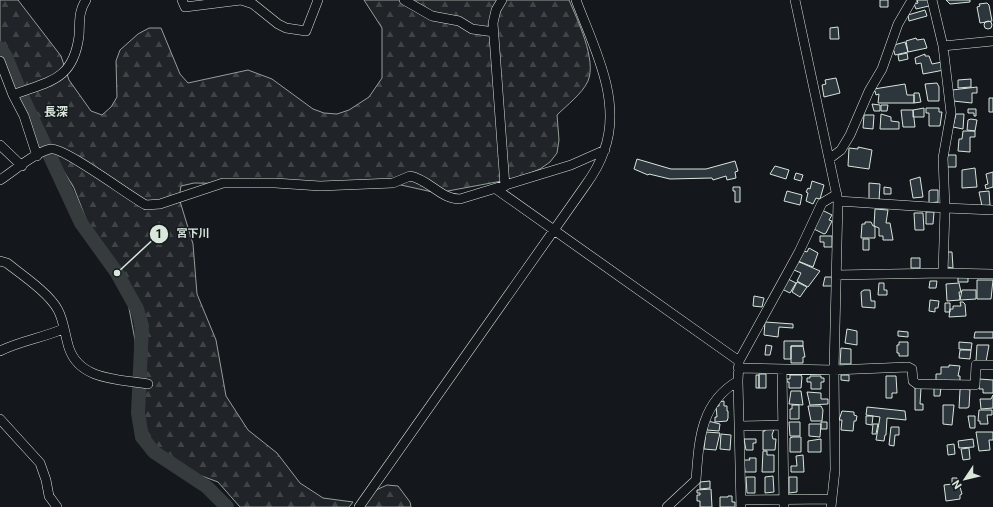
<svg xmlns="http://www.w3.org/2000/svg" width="993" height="507" viewBox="0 0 993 507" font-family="Roboto,'Noto Sans JP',sans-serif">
<defs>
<pattern id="forest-firs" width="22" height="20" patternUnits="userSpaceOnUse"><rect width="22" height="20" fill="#202428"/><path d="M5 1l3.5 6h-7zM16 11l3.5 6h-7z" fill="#404447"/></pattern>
</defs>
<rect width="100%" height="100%" fill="#14181c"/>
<!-- forest -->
<path fill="url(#forest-firs)" stroke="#939e99" d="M0 0H18L61 56 69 80 91 111 102 115 111 107 117 97 116 61 120 50 138 34 149 28H161L180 74 188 83 248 70 272 79 313 109 324 113 337 114 349 110 369 97 382 78V28L364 0H569C577 19 597 60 588 81 582 94 567 105 557 115L559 140 557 153 550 162 540 169 518 178 437 193 392 183 368 186 194 183 181 186 179 198 193 244 197 294 216 340 226 396 248 430 277 453 300 483 323 498 353 502 349 507H240L218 482 156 459 147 452 138 417 135 340 128 303 118 274 93 237 74 188 31 117 22 81 0 50Z
M387 485 398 486 410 502 411 507H364L376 490Z"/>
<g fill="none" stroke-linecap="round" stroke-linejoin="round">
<!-- river -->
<path stroke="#363b3e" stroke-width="14" d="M0 48 6 57 22 96 81 223 117 273 137 309 142 326 138 413 142 437 154 452 207 487 227 507"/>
</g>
<!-- building -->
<path fill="#2c363c" stroke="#d8e6dc" d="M880 0H888V7H880Z
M917 0H928L929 6 916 9 914 4 918 3Z
M946 0H970V2L950 4Z
M987 3 989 5 992 21 980 23 977 7 980 6 979 4Z
M925 10 927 16 909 21 908 15Z
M984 25a4 4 0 1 1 8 0a4 4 0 1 1-8 0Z
M838 27 839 39H830V28Z
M916 38 917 40 924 39 927 48 908 52 906 41Z
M905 42 908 52 895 55 893 48 895 47 894 45Z
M907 53 908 59 899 61 898 55Z
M925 54V56H929L932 64 942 62 944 70 923 74 921 63 916 64 915 58Z
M836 78 840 93 824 97 822 85 826 84 825 80Z
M971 79V87L958 88V80Z
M937 83 939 87V101H928L925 84Z
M905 84 907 95H914V103H878L879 94 876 95 875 91 873 92 874 89Z
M977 87V93H972V103L953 101 952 90Z
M914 93H919L921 102 914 103Z
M989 98H993V112H989Z
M872 104 880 105V111H874Z
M881 105H888L887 111H881Z
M924 108V117H913V110Z
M926 108H939V112H942L940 126H929V113H926Z
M968 109H976V116H974V113H968Z
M901 110H913L915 127H903Z
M881 114 891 117V121L899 122V129H880Z
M956 114H964L963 129 953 127Z
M864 115H874L873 129 863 128Z
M971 119 977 120 975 131 967 130 968 120Z
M963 131H975V137H970V152L958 151 959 139H962Z
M858 147 872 150 869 169 848 166 849 148 858 149Z
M946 155H956V167H946Z
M637 159 671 169H706L735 161 738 171 735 172 736 178 727 180 726 176 713 180 712 178 670 179 649 174 648 175 634 169Z
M775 166 789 170 786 179 770 174Z
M975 168 977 187 962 188V170Z
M993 172V187L986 189 985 185 988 184 986 174Z
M796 173 803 175 801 181 794 179Z
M920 177 923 197 913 198 910 180Z
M812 181 824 185 820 199 816 198 813 204 806 201 808 193 806 192 808 188 810 189Z
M869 183 880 184 879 201 869 199Z
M733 187H740V202H735V191H733Z
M884 187 891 188V194H884Z
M931 190H938V202L929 203V191Z
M787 191 802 195 800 205 784 201Z
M989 191 990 205 982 206 979 192Z
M875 209 888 210 886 223H890L893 240H883V236H879V228L874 226Z
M822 210 832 215 829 220 832 221 826 233 824 234 814 229Z
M926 212H934L933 224H926Z
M914 213H923L924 230H915Z
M865 222H871L873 226H875V238H861L862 224H865Z
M820 236H832V247H824V242H820Z
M863 239H869V250H863Z
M809 248 818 253 813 267 798 261 801 254H803L804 251 807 252Z
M947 252H952L953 268 947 267Z
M911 258H920V268H911Z
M797 261 820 271 808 287 797 281 801 273 794 270Z
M825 277H832V286H823Z
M958 277H968V282H958Z
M788 279 796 283 790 293 782 289Z
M977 280H993L991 299H977Z
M930 281H937L936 288H929Z
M797 282 807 287 800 297 792 292Z
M879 283H884V290H887V295H878Z
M959 283 961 292H959L960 300 947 301 946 284Z
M864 290H870L871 301H875V308L862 307 861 292Z
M962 290H976V299L960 300Z
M754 296 764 298 762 307 753 306Z
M930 300 939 301 938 308H935V312L929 311Z
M960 302H963L965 304 966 316 949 317 950 309H953V306H961Z
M945 303H950V312H945Z
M765 322 793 324V328L779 327 778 337 764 335Z
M847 329 857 331V345L845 343Z
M898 331 908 332V337L898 336Z
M975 332H993V338H974Z
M784 341H803V346H791V359H784Z
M899 342H908V356H899V353H897V345H899Z
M959 342 972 343 971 350 959 349Z
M766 345 772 346 770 355H765Z
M977 345H989L986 362 976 361Z
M791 346H803L805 357H803V363H791Z
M841 348 851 349V364H840Z
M960 350H971L970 359 959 358Z
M949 365 960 366 958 376H960V382H936V374H941V367H949Z
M759 374H766V388H759Z
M756 375H759V388H756Z
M790 375H801L802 377 801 388H789V382H787V379H790Z
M841 375H849V381L841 380Z
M810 376H821V378H824V382H821V389H811V382H807V378H810Z
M886 376H896L897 393H892V398H886Z
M979 379 993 380V393H983V389H979Z
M934 387H941L940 396H934Z
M915 388H921L920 404H923V410H915Z
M962 388 970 390 969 407 967 408H959L960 390Z
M791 391H801L803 405 789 404Z
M807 392 821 393V399H828V404L810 405Z
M993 395V408L981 409 980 399H991Z
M724 401V406H727V411H728V418L727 421 715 422V417H717L716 406H719V402Z
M792 405H799V419H790V409H792Z
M943 405H954L952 425 943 424Z
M808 406H821L823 410 822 421H811Z
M867 407 905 411 906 420 887 418 886 435H885L884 441 876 440 880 417 866 415Z
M979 410H992V415H987L988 424H980V421H978Z
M842 411 854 412V415L857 416 856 421H854L853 431 841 430 842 420H839Z
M866 416H873L872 425 866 424Z
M968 416H975V428H970Z
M708 421 720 424 719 431 707 430Z
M789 422H800V436H790Z
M821 422H827V429H821Z
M809 424H821L820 437 809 436Z
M873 424H878L876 434H872Z
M891 427H899V435H895L894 446 889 445Z
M765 429H774L772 435 773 439H776L775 450H763V431H765Z
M706 432 720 433 716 450 704 449Z
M976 432H993V440H989L990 450 979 451Z
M721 434 731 435 730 450 720 449Z
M793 437H801V452H790V438Z
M744 439H756V443H753V450H746Z
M821 439V452H808V441Z
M973 439 974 447 959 448 958 441Z
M954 444 955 454 948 455 947 445Z
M969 448 970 459 963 460 961 449Z
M763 451H767V455H774V472H762Z
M803 455 804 472H791V466H797L796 456Z
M749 458H756V472H745L744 460H750Z
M773 476 774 492 765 493V477Z
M746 477H755V493H747Z
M789 477H797V492L789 493Z
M952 478H957L958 480 962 494 960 495V499L946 501 944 485 952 484Z
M710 481V488L700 489V482Z
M711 489 712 507H700V501H697V495H700V493H697V490Z
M728 496H732V502H735V507H720V497H728Z"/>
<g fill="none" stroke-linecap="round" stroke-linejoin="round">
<defs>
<path id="minor" d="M182 0 185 7 241 0 253 4 278 24 286 28 306 31 318 0
M404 0 432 16 459 21 472 29 494 32
M502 0 496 10 493 23 505 186
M795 0 838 201 834 370 835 470 831 507
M943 46 993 41
M0 61 13 95 24 116 37 156
M13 95C49 81 73 81 79 36 80 22 78 12 86 0
M0 145 22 166
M829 159 841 150 850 135 869 91 882 69 898 24 912 0
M0 180C14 171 34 153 50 149 63 146 130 197 146 205L160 204 223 183H275L320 186 393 183 410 176C430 180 440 199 460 199L571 165 605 150
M496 189 739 361
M838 201 945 208 943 158 951 113 943 46 932 0
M0 261 7 263C22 275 49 293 58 310 64 321 65 336 69 348 80 381 120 379 148 384
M943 273 945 208 993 210
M836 275 943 273 993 274
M0 351C20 341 42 338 63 329
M738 368 834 370 908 367 912 369 913 381 917 384 975 385 976 365H993
M782 370 784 507
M0 419 40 463 46 480 49 496 57 507
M739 426 783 425
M741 500 832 499
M359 507 585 186C593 175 600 163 604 151 623 100 593 46 576 0
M667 507 696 480C699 441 700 403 738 381
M741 507 738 381 739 361 799 252 822 203 837 194"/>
</defs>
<!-- minor casing -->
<use href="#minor" stroke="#d8e6dc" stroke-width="10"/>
<!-- minor -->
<use href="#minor" stroke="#14181c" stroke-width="9"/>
</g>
<g text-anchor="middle" stroke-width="3" stroke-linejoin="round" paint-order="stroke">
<!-- quarter labels -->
<g font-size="12" font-weight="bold" fill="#d8e6dc" stroke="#14181c">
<text x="56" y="116">長深</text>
</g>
</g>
<!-- callouts -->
<path fill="none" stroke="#d8e6dc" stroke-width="1.5" d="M117 273L159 234"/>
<g fill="#d8e6dc" stroke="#14181c" stroke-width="1.5">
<circle cx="117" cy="273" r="4"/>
<circle cx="159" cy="234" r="10"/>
</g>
<g font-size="12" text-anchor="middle" font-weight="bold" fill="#111">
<text x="159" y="238">1</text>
</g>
<g font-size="11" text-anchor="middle" font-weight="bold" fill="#d8e6dc" stroke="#14181c" stroke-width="3" stroke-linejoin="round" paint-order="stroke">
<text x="193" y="237">宮下川</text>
</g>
<!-- north arrow -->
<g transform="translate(965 479) rotate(235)" stroke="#14181c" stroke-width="3" paint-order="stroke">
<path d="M0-3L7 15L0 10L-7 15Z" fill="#d8e6dc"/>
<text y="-6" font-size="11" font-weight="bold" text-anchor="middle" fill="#d8e6dc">N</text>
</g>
</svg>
